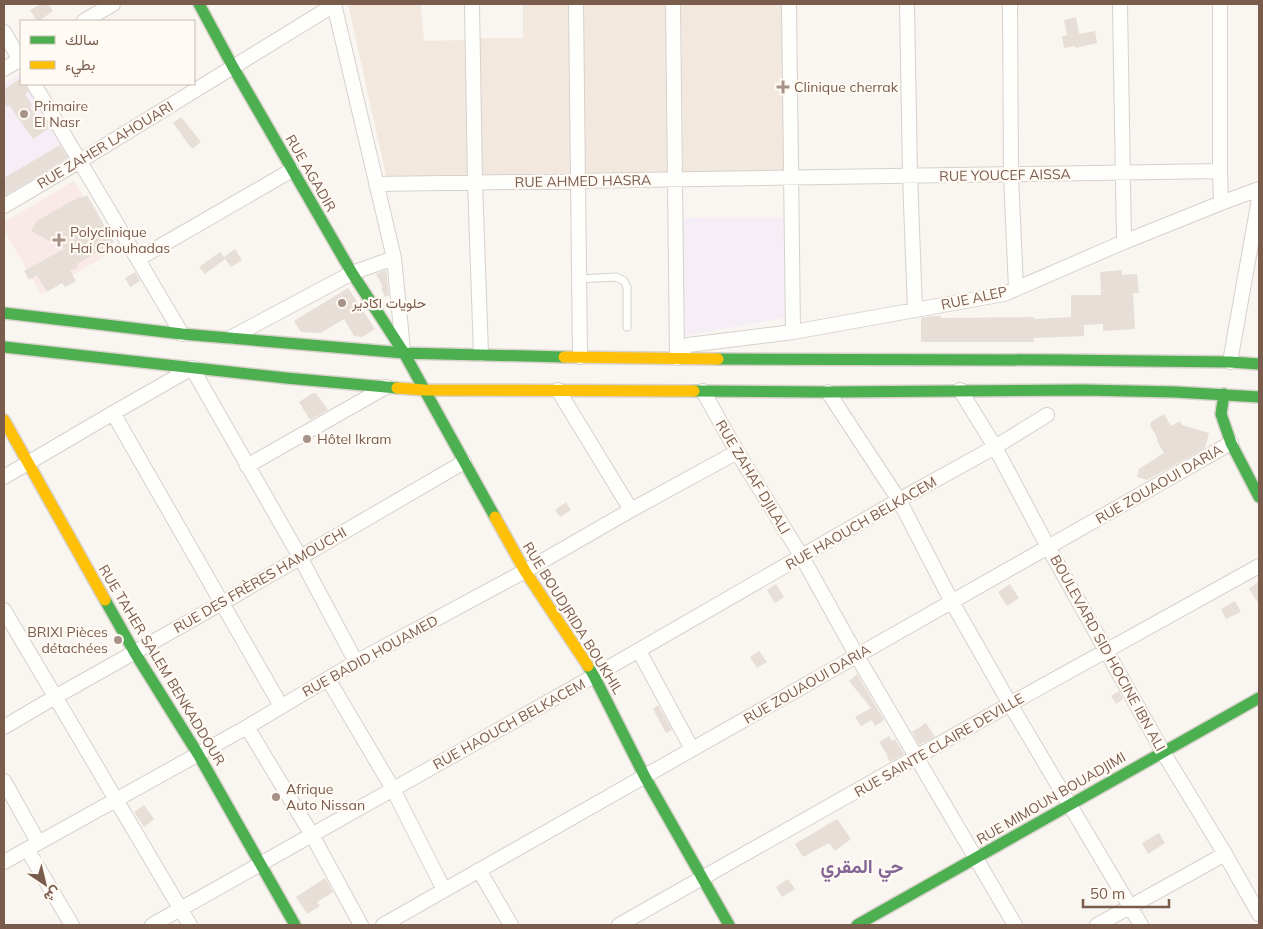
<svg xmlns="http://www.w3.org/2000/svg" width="1263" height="929" viewBox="0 0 1263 929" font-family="Mulish,Vazirmatn,sans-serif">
<rect width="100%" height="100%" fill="#f9f5f0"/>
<!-- residential -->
<path fill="#f2e8de" d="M348 4H421L424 41 467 40 468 178 387 180Z
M523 4H570L571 175 481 176 480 38H523Z
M582 4H668L670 173 585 175Z
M681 4H784L785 171 683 172Z"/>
<!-- education -->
<path fill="#f6eef6" d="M21 74V84H27L70 159 4 200V84Z
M785 217 790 317 683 336 679 218Z"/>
<!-- medical -->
<path fill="#fae9e9" d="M74 181 115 250 41 294 4 230V222Z"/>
<!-- building -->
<path fill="#e6ded7" d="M41 4H48L53 11 39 21H37L30 10Z
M1076 17 1079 34 1095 31 1097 43 1076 48 1075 46 1064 48 1062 36 1067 35 1064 20Z
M21 78V84H25L29 92 25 94 32 105 30 107 41 122 45 119 50 128 33 139 9 105 7 107 4 102V90Z
M181 117 201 142 192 149 173 123Z
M60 145 68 158 4 196V178Z
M87 195 114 242 77 264 78 267 70 271 76 281 65 287 62 283 47 292 37 275 29 280 24 271 64 249 31 231 37 221 79 197 82 198Z
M235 249 242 260 231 267 225 259 205 274 199 267 220 252 224 257Z
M386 270 389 295 385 297 381 288 383 287 376 274Z
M1122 270V275L1137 274 1139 293H1133L1135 329 1103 331V324L1084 325V336L1034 338V342H921V318L931 316H941V318L1034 317V319L1071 317V295H1101L1100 272Z
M135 272 140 281 130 287 125 278Z
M348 288 375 329 362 337 354 336 344 319 321 333 301 332 294 321Z
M313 393H316L328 410 310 420 299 402Z
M1164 414 1171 426 1180 421 1182 425 1209 433 1205 448 1147 480 1137 477 1139 469 1164 453 1157 441V438L1150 425 1151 422Z
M566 502 571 510 560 517 555 510Z
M1259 581V604L1249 589Z
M776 584 784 597 775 603 767 590Z
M1010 584 1019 598 1007 606 998 592Z
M1235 601 1241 612 1226 619 1221 609Z
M759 651 767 662 757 668 750 657Z
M857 674 884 720 875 726 872 720 861 726 855 717 871 708 849 681Z
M1119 691 1123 699 1116 704 1111 696Z
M658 705 672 730 666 733 653 709Z
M926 723 935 737 919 745 912 732Z
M889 736 892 741 895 739 904 754 890 762 887 757 888 756 879 742Z
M144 805 154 819 144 827 134 812Z
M837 819 851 839 835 851 829 843 803 857 795 844Z
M1159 833 1165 843 1148 854 1142 843Z
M325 878 333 892 317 902 320 906 307 914 296 897Z
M788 879 795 889 782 897 776 887Z"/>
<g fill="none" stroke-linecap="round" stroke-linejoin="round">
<defs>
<path id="lane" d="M579 279 616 277 624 281 627 287V327"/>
<path id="street" d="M334 4 394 258 403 350
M472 4 475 182 481 354
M576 4 580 357
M673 4 677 358
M789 4 793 332
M907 4 910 176 915 310
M1010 4 1011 175 1016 289
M1120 4 1124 242
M1220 4V171L1221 203
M84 21 113 4
M4 32 21 62
M4 69 21 59
M34 84 182 334
M376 184 1220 171
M4 206 80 161 334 5
M138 259 292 170
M232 337 352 273 394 258
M677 358 688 345 793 332 1004 294 1124 242 1221 203 1259 189
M1230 362 1259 199
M558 390 631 510
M960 390 995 447 1048 547 1163 752 1225 854 1259 914
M703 391 737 452 802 557 857 656 1015 925
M828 392 899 500 952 602 1010 704 1141 925
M113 413 281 706
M247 466 386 387
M4 477 113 413 192 368 300 557 356 662
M4 610 190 925
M639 651 692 749
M328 679 393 789 444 890
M4 727 55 697 222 603 464 462
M247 727 312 835 361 925
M4 781 38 842
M27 849 72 925
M4 862 247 727 356 662 525 571 631 510 737 452
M479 870 511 925
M152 925 594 676 899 500 995 447 1047 415
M383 925 1231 443
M619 925 1010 704 1259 566
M1097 925 1225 854"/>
<path id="fast" d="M199 4 233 67 352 273 404 353 495 517
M4 313 182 334 404 353 564 357
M4 347 286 378 397 388
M718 359 1059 360 1230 362 1259 364
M694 391 828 392 1083 390 1176 392 1259 397
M1224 394 1221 414 1231 443 1259 497
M105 600 135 653 198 754 295 925
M588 666 594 676 645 777 729 925
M857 925 1259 698"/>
<path id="slow" d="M564 357 718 359
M397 388 425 390 694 391
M4 420 105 600
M495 517 525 571 588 666"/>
</defs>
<!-- lane casing -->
<use href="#lane" stroke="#d7d1cb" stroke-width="9"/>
<!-- street casing -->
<use href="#street" stroke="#d7d1cb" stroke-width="16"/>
<!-- fast casing -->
<use href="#fast" stroke="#d9d2cb" stroke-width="14"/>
<!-- slow casing -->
<use href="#slow" stroke="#d9d2cb" stroke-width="14"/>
<!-- lane -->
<use href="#lane" stroke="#fefefd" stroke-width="7"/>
<!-- street -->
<use href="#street" stroke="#fefefd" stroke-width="14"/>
<!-- fast -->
<use href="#fast" stroke="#4caf50" stroke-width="11"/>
<!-- slow -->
<use href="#slow" stroke="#ffc107" stroke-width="11"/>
</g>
<!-- markers -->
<g fill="#a69286" stroke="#fffaf3" stroke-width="2">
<path d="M780.5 79.5h5v5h5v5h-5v5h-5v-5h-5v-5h5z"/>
<circle cx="24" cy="114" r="5"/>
<path d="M56.5 232.5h5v5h5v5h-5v5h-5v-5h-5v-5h5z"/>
<circle cx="342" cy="303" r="5"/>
<circle cx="307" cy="439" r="5"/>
<circle cx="118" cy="640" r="5"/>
<circle cx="276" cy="797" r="5"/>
</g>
<g text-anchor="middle" stroke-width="4.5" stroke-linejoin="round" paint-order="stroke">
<!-- poi labels -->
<g font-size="14" fill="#7a5c4d" stroke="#fffaf3" text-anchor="start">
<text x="794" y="92">Clinique cherrak</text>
<text x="34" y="111">Primaire<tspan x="34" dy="16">El Nasr</tspan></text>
<text x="70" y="237">Polyclinique<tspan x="70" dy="16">Hai Chouhadas</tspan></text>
<text x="352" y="308">حلويات اكادير</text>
<text x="317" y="444">Hôtel Ikram</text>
<text x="108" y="637" text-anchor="end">BRIXI Pièces<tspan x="108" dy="16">détachées</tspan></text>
<text x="286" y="794">Afrique<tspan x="286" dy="16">Auto Nissan</tspan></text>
</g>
<!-- street labels -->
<g font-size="14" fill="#7a5c4d" stroke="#fffaf3">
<text transform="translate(105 145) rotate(-31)" y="5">RUE ZAHER LAHOUARI</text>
<text transform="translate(311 173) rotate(60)" y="5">RUE AGADIR</text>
<text transform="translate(1005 175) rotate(-1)" y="5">RUE YOUCEF AISSA</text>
<text transform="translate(583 181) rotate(-1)" y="5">RUE AHMED HASRA</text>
<text transform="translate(974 298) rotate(-12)" y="5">RUE ALEP</text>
<text transform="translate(753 477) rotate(59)" y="5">RUE ZAHAF DJILALI</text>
<text transform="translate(1159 484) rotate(-30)" y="5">RUE ZOUAOUI DARIA</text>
<text transform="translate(861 523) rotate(-30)" y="5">RUE HAOUCH BELKACEM</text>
<text transform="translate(260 580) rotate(-30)" y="5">RUE DES FRÈRES HAMOUCHI</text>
<text transform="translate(573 618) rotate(58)" y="5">RUE BOUDJRIDA BOUKHIL</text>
<text transform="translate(1108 653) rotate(61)" y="5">BOULEVARD SID HOCINE IBN ALI</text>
<text transform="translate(370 656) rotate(-29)" y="5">RUE BADID HOUAMED</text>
<text transform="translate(162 665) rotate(59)" y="5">RUE TAHER SALEM BENKADDOUR</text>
<text transform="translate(807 684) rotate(-30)" y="5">RUE ZOUAOUI DARIA</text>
<text transform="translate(509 724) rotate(-29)" y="5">RUE HAOUCH BELKACEM</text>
<text transform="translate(939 745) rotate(-30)" y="5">RUE SAINTE CLAIRE DEVILLE</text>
<text transform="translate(1051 798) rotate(-30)" y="5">RUE MIMOUN BOUADJIMI</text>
</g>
<!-- district labels -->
<g font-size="19" font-weight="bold" fill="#846695" stroke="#fffaf3">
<text x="862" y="873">حي المقري</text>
</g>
</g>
<!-- border -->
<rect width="1263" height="929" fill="none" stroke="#7a5c4d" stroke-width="10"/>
<!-- legend -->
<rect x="20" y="20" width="175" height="65" fill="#fffaf3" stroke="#cabbb1"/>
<rect x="30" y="36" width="25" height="8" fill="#4caf50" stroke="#cabbb1"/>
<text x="65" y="45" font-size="15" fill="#7a5c4d">سالك</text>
<rect x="30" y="61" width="25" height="8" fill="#ffc107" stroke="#cabbb1"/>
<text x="65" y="70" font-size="15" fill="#7a5c4d">بطيء</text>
<!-- north arrow -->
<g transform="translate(45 884) rotate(145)" stroke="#fffaf3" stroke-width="4" paint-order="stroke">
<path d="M0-4L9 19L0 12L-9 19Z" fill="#7a5c4d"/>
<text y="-8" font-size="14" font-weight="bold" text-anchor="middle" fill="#7a5c4d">ش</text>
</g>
<!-- scale -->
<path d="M1083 899v8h86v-8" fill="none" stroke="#7a5c4d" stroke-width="2.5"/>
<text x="1090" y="899" font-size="15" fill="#7a5c4d" stroke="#fffaf3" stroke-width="4" paint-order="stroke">50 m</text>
</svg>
